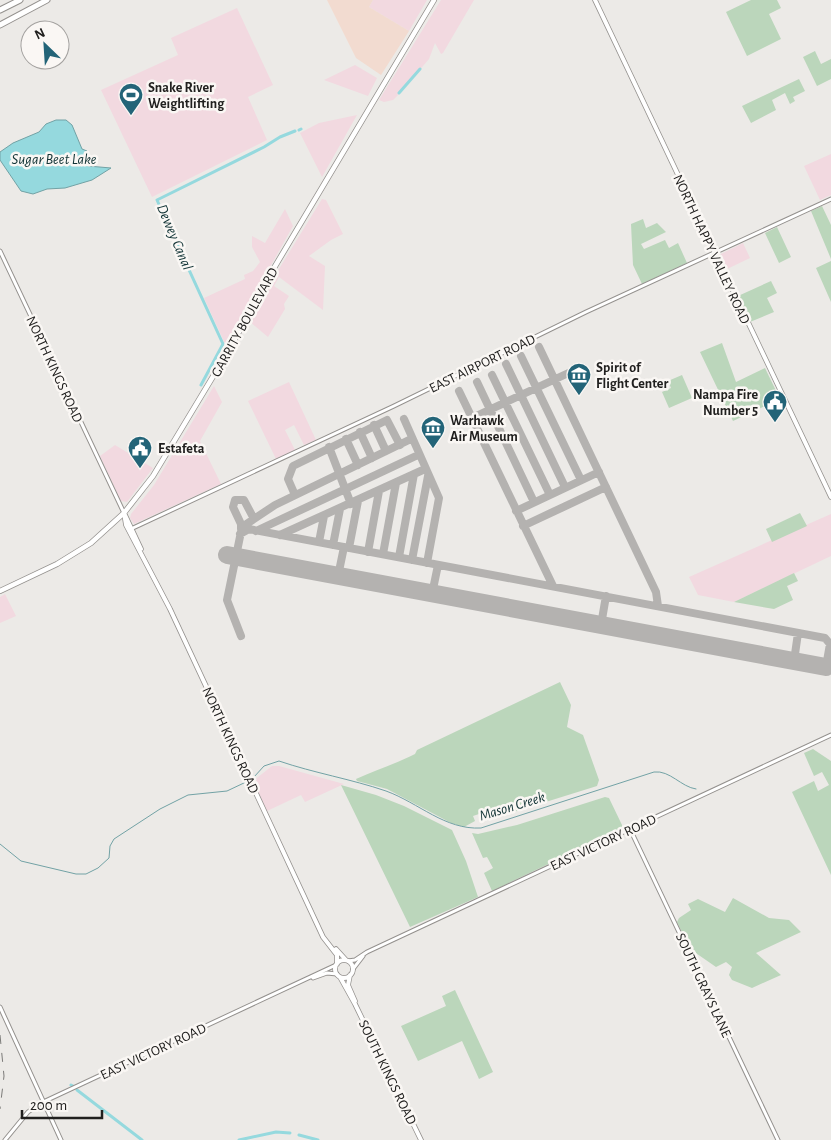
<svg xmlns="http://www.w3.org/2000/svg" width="831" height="1140" viewBox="0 0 831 1140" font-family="'Alegreya Sans',sans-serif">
<rect width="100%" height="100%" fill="#eceae7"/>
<!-- commercial -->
<path fill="#f2d9e0" d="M373 0H427L409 31 369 7Z
M441 0H474L443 53 441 54 435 43 429 59 399 94 393 100 384 102 379 100Z
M237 8 273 85 248 97 267 140 152 197 101 90 178 55 171 38Z
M355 65 377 78 368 96 324 80Z
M357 115 322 177 300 133 319 123Z
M831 154V195L820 200 804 166Z
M322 199 326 200 343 234 331 240 309 256 325 266 323 310 279 277 274 286 289 296 284 304 285 309 268 337 250 322 274 277Z
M285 209 293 226 226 346 204 298 245 279 244 275 253 271 260 262 252 247V236L265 243Z
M743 243 750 258 725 270 719 258 721 254Z
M289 382 316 440 304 445 294 425 285 430 295 450 276 459 248 401Z
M214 386 222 402 200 441 221 484 134 524 130 518 131 514 154 485Z
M115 445 153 468 127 502 121 501 100 456Z
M831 514V556L734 602 698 595 689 577Z
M5 594 16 616 0 623V597Z
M272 766H279L344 784 305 802 301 795 267 811 253 781Z"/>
<!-- medical -->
<path fill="#f2dbd0" d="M327 0H373L369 7 409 31 381 75 356 58Z"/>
<!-- green -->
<path fill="#bbd6bb" d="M751 0H777L781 8 769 14 781 39 747 56 726 12Z
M815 51 821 64 831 59V79L817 86 803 57Z
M799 79 805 91 793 97 795 101 790 104 785 93 772 100 776 110 751 123 742 106Z
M822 206 831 225V259L811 211Z
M643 219 646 228 657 223 666 232 641 244 644 249 665 240 669 248 678 243 687 263 642 284 633 265 631 224Z
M777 227 791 257 779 263 765 233Z
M831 261V302L816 268Z
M771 281 777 293 767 298 774 312 750 322 738 296Z
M722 343 736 382 765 368 780 399 733 421 700 352Z
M682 375 692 398 669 408 662 392 671 388 668 381Z
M800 513 807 526 772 542 766 529Z
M794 573 798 581 787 586 793 600 774 609 734 602Z
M560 682 571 705 567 727 583 735 599 780 597 786 507 814 500 807 473 816 475 821 464 827 451 823 387 789 357 781 356 779C376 770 395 764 415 754L417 750Z
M813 749 831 761V875L792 792 814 781 818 791 829 785 822 772 814 776 804 753Z
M341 785 376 795 404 806 452 830 466 861 478 897 410 927Z
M605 797 609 798 622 825V829L492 891 484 873 493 868 487 857 483 858 472 833 478 834 517 825Z
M733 898 769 918 789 920 801 932 756 953 781 975 752 988 732 980 729 975 732 967 726 962 716 967 690 949 677 922 679 918 691 910 688 904 698 899 725 912Z
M455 990 493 1072 479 1079 462 1041 418 1061 401 1026 446 1006 442 996Z"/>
<!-- water -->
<path fill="#95d9de" stroke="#72a2a5" d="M66 120 72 125 82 149 87 151 90 158 86 163 88 166 111 168 92 180 65 188 47 189 33 194 21 191 0 160V152L13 143 39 132 46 124 56 120Z"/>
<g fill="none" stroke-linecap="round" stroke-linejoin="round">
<!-- stream -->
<path stroke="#72a2a5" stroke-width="1" d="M254 777 264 766 279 761C314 773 351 779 386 791 419 803 445 830 481 828L654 772C670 770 681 787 696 789
M0 844 21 861 76 874H86L98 868 109 858 110 846 114 839 160 809 188 795 227 791 246 782"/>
<!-- canal -->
<path stroke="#95d9de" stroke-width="3" d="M399 93 420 69
M299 130 301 129
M201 385 223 344 157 200 264 147 280 137 295 131
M71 1085 73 1086
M77 1090 142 1140
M299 1135 318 1140
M239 1140 276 1132 290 1133"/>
<!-- taxiway -->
<path stroke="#b4b2b0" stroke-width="8" d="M539 347 656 592 658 606
M521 356 581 480
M506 364 565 487
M492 375 550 495
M477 382 534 502
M459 391 553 586
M472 418 577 369
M404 419 439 498 427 563
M374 425 386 451
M360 432 372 458
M346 439 358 465
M329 447 351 504
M295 495 288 479 293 466 387 420 400 445
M516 511 599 472
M523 526 606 487
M241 529V524L233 507 235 500H244L254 519
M256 531 418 455
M240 534 249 529 825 638 830 644 827 661 822 667
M280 535 425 469
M319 542 324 516
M333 545 340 509
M349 548 358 501
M368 552 379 491
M383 554 396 483
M399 557 414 474
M412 560 428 476
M338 576 344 547
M432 594 438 565
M601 625 606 596
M241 636 227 600 242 527 275 505 411 439
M794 661 798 633"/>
<!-- runway -->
<path stroke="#b4b2b0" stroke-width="18" d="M227 555 826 667"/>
<defs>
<path id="tertiary" d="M0 251 124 513
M133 528 394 406 586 312 831 199
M630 829 778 1140
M348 961 355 960 367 952 831 735
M353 969 363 956
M313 978 327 973 337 974
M0 1007 61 1140
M5 1140 28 1112 41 1103 336 965"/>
<path id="secondary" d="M595 0 831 497
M124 513 126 525 170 609 323 937 337 955V964
M125 515 141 549
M336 949 346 960
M335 969a9 9 0 1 1 18 0a9 9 0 1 1-18 0Z
M350 975 348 985 355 1001
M340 977 355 1004 421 1140"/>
<path id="primary" d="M0 591 57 564 91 543 124 513 153 476 229 350 271 273 434 0"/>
<path id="motorway" d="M0 10 20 0
M0 25 47 0"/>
</defs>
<!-- tertiary casing -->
<use href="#tertiary" stroke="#94918e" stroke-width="5"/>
<!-- secondary casing -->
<use href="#secondary" stroke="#94918e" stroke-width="5.5"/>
<!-- primary casing -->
<use href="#primary" stroke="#94918e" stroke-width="6"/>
<!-- motorway casing -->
<use href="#motorway" stroke="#94918e" stroke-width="7"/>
<!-- tertiary -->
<use href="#tertiary" stroke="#fff" stroke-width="3"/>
<!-- secondary -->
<use href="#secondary" stroke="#fff" stroke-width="4"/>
<!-- primary -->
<use href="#primary" stroke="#fff" stroke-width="4.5"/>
<!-- motorway -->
<use href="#motorway" stroke="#fff" stroke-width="5"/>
<!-- rail -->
<path stroke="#7c7b79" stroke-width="1" stroke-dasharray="9 9" stroke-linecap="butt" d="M0 1035 4 1076 0 1109"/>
</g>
<!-- icons -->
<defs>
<symbol id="stadium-pin" viewBox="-11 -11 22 30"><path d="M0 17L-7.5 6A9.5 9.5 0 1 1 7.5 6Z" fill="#236478" stroke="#faf7f4"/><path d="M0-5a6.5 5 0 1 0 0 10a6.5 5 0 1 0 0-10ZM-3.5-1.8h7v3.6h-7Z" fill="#fff"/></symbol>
<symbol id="museum-pin" viewBox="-11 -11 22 30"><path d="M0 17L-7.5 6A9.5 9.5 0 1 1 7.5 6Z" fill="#236478" stroke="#faf7f4"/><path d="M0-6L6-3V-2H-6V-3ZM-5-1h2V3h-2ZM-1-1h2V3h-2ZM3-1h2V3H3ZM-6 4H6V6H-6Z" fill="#fff"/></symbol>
<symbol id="civic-pin" viewBox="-11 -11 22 30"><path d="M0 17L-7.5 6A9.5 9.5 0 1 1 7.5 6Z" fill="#236478" stroke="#faf7f4"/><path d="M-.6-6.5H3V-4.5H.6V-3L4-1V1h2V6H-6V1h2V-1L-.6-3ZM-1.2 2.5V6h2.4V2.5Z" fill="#fff"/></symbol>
</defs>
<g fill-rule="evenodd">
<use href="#stadium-pin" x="117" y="81" width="28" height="38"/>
<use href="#museum-pin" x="565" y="361" width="28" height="38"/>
<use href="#civic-pin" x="761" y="388" width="28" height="38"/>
<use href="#museum-pin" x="419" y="414" width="28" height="38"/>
<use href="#civic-pin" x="126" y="434" width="28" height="38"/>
</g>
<g text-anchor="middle" stroke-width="5" stroke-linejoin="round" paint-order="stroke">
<!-- poi labels -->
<g font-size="14" font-weight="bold" fill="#21201f" stroke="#faf7f4" text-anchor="start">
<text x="148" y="92">Snake River<tspan x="148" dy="16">Weightlifting</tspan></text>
<text x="596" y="372">Spirit of<tspan x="596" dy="16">Flight Center</tspan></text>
<text x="758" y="399" text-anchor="end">Nampa Fire<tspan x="758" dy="16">Number 5</tspan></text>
<text x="450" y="425">Warhawk<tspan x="450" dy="16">Air Museum</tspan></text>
<text x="158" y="453">Estafeta</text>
</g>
<!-- street labels -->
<g font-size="14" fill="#21201f" stroke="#faf7f4">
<text transform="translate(712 249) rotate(65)" y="5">NORTH HAPPY VALLEY ROAD</text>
<text transform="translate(244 322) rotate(-61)" y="5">GARRITY BOULEVARD</text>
<text transform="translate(482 363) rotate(-26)" y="5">EAST AIRPORT ROAD</text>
<text transform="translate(55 369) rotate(65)" y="5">NORTH KINGS ROAD</text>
<text transform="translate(231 740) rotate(65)" y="5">NORTH KINGS ROAD</text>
<text transform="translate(603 842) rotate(-25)" y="5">EAST VICTORY ROAD</text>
<text transform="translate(704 985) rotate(65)" y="5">SOUTH GRAYS LANE</text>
<text transform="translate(153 1051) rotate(-25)" y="5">EAST VICTORY ROAD</text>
<text transform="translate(388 1072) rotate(64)" y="5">SOUTH KINGS ROAD</text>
</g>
<!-- water labels -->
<g font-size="15" font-style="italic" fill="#113335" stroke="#faf7f4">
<text x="54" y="164">Sugar Beet Lake</text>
<text transform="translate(175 237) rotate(67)" y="5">Dewey Canal</text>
<text transform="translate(512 806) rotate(-17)" y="5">Mason Creek</text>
</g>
</g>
<!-- north arrow -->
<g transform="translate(45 45) rotate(335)"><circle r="24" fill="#faf7f4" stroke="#a3a19f"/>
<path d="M0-4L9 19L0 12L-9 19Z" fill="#236478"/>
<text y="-8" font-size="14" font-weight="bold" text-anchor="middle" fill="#21201f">N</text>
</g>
<!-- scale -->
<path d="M22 1110v8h80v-8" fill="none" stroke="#21201f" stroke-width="2.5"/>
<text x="30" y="1110" font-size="15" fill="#21201f" stroke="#faf7f4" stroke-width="4" paint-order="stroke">200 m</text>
</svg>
